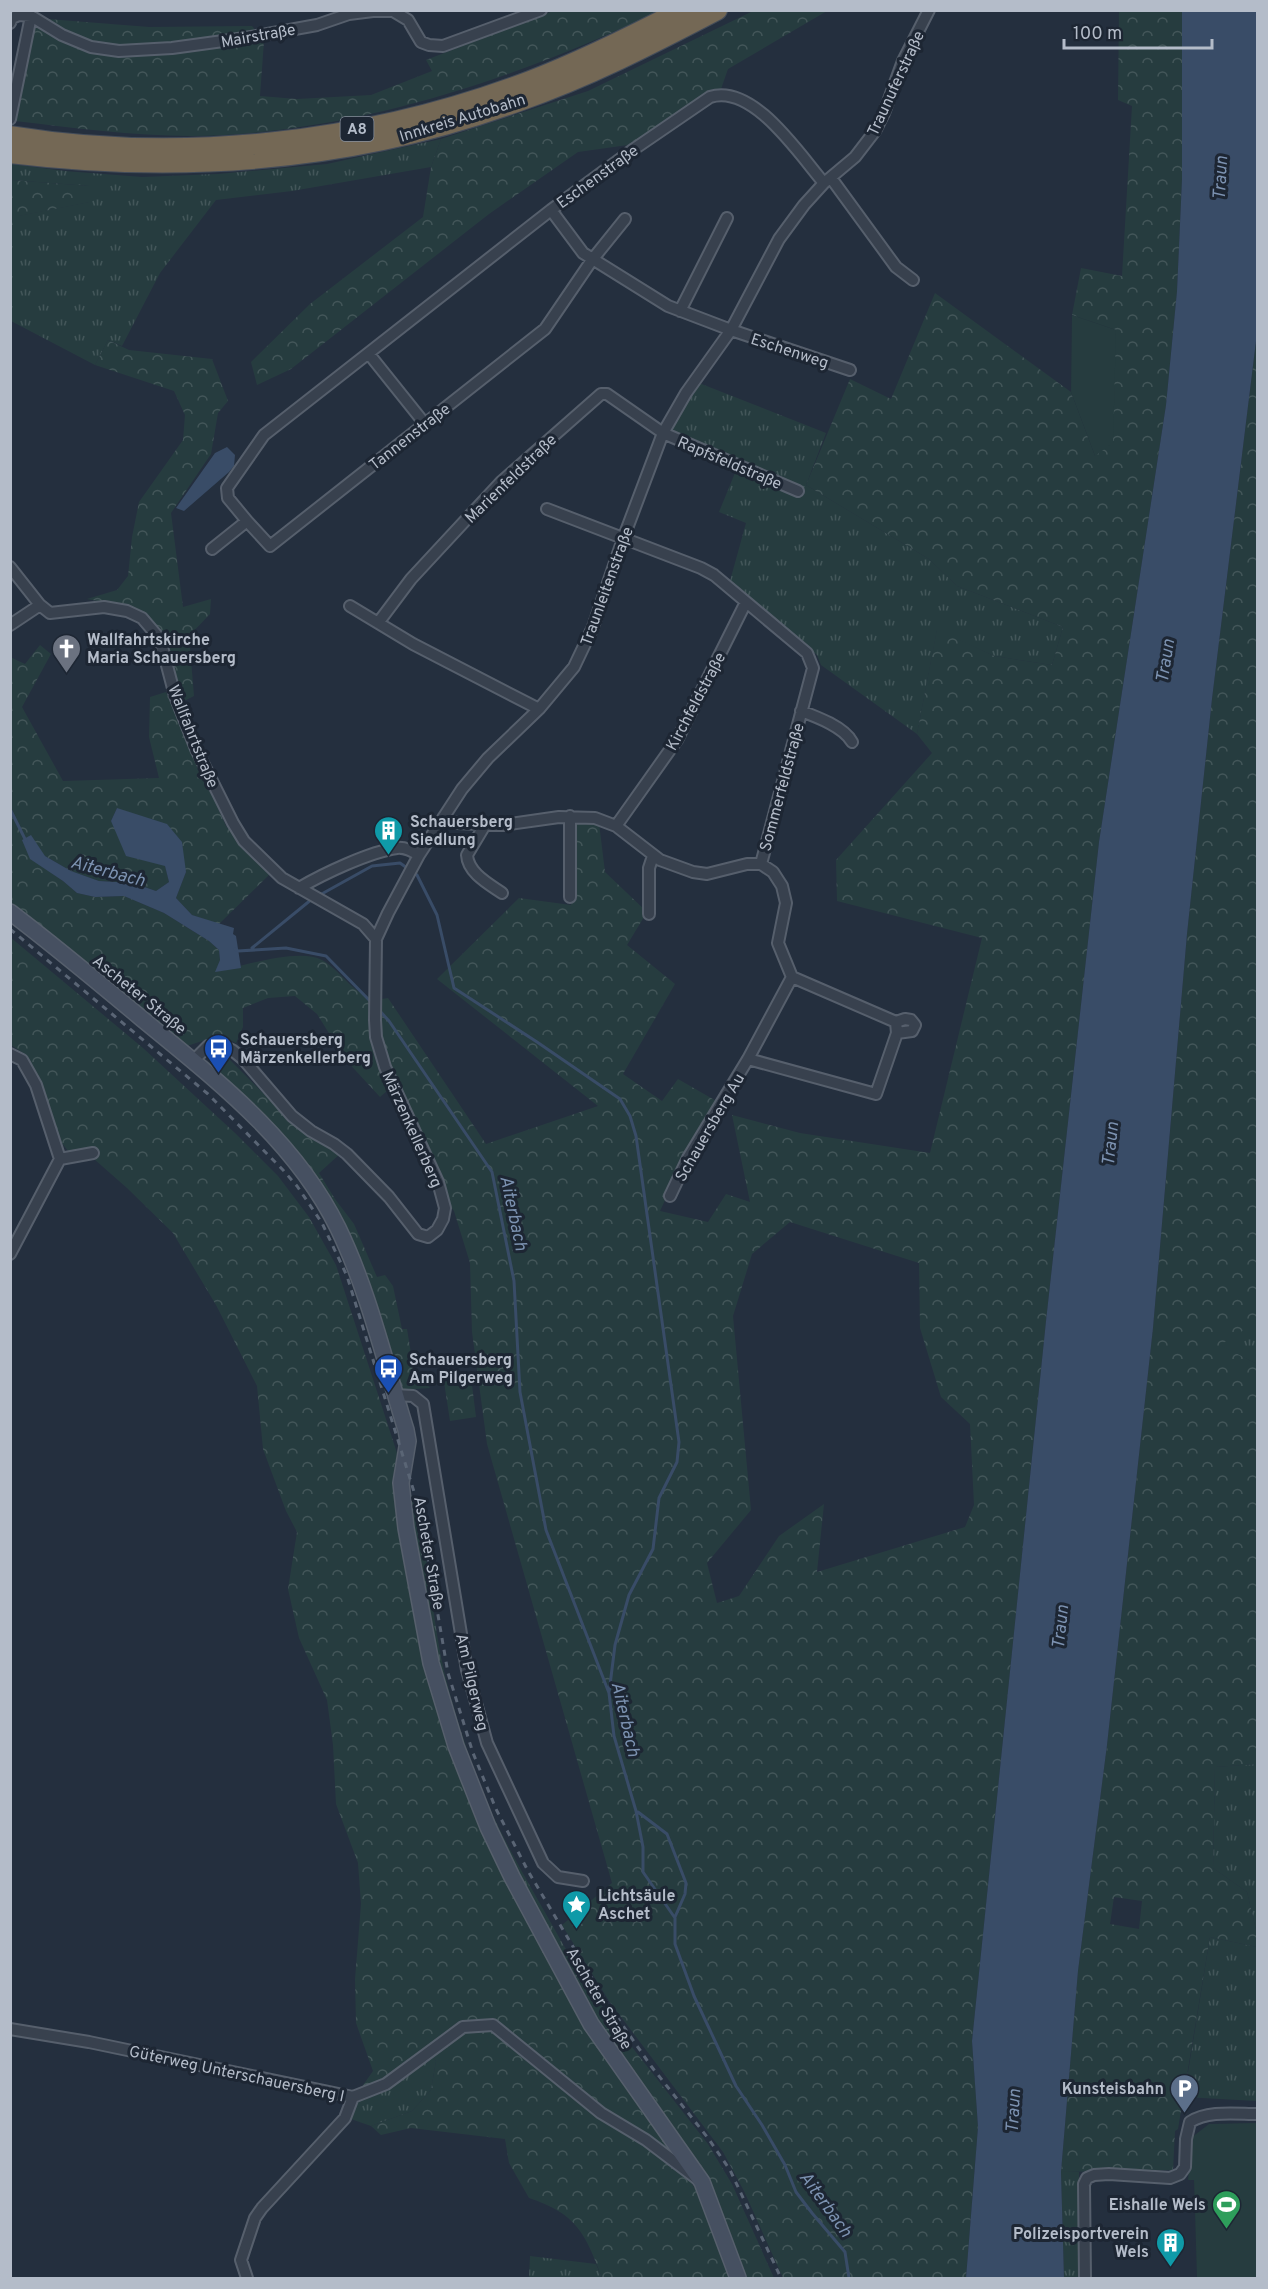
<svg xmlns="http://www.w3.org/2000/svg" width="1268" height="2289" viewBox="0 0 1268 2289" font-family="Overpass,sans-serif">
<defs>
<pattern id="grass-tufts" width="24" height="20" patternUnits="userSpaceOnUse" patternTransform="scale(1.5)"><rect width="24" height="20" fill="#263c3f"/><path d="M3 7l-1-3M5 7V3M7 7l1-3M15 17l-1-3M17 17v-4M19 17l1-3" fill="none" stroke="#435659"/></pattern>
<pattern id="forest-crowns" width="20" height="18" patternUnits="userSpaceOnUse" patternTransform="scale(1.5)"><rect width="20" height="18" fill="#263c3f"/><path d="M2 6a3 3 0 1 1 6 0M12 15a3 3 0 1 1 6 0" fill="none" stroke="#435659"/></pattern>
</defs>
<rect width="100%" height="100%" fill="#242f3e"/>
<!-- grass -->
<path fill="url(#grass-tufts)" d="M441 139 431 167 292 191 216 200 160 273 122 346 108 340 95 365 11 321 10 237 18 216 89 202 90 186 11 180V164L65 171 142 177 218 174 327 164Z
M699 383 826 433 806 485 929 559 957 586 1063 627 1052 665 994 656 937 630 917 734 821 665 817 655 730 581 746 523 719 512 737 468 668 434 683 407Z
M1257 1321V1364L1219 1345Z
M408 1486C430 1546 430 1613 445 1675 457 1722 476 1782 498 1826 518 1867 542 1906 564 1946L557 1950C510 1861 464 1769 439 1670 424 1610 416 1547 408 1486Z
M1257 1764 1256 1850 1258 1852 1257 1934 1247 1892 1213 1868 1215 1767Z
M1210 1937 1257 1947V2101L1184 2097Z
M430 2053 436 2061 431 2090 412 2111 371 2126 348 2118 357 2100Z
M1061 2172H1079V2278H1064Z
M530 2256 596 2264 602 2278H529Z"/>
<!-- forest -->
<path fill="url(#forest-crowns)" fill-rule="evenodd" d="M553 11H659C522 76 376 126 224 135 154 139 84 129 15 121L35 18 149 27 252 26 264 41 260 96 297 99 371 95 432 71 426 60Z
M753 11H827L728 69 721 89 693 102 628 145 578 152 489 214 291 369 257 385 251 362 310 304 423 217 431 167 441 139 588 91Z
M1119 11H1182V179L1177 291 1166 405 1099 842 1046 1321 972 2041 978 2127 966 2278H783L744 2191 723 2152 609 2001 562 1925 612 1883 487 1444 472 1332 470 1263 454 1211 447 1202 395 1084 380 1097 345 1059 317 1014 295 996 268 998 243 1008V1027L236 1043 220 1035 184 1047 11 904 10 657 25 664 40 645 51 654 22 707 63 781 159 778 149 737 150 697 166 692 226 826 269 875 219 924 192 915 176 898 186 872 117 808 111 821 165 865 169 882 156 891 133 883 99 881 71 871 45 856 31 859 63 881 77 893 95 897 124 896 164 913 209 941 219 950 220 960 216 971C241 967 298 947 322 960 345 973 358 1005 388 998L486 1144 598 1106 437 979 519 898 571 905 575 824 599 823 605 872 647 912 627 945 675 984 623 1074 662 1101 678 1079 718 1102 686 1155 660 1211 708 1222 726 1194 750 1202 732 1115 800 1133 930 1153 982 938 837 901 836 860 932 753 917 734 937 629 994 656 1052 665 1063 627 957 586 929 559 806 485 850 379 891 399 935 293 1071 392 1095 456 1116 330 1072 315 1081 268 1122 276 1132 106 1118 100ZM790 1222 919 1263 920 1328 941 1397 970 1424 974 1505 965 1527 817 1572 824 1504 779 1536 739 1596 717 1603 707 1563 751 1510 733 1316 752 1254Z
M11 180 90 186V202L19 216 11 237Z
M1257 333 1258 1321 1220 1345 1257 1364 1258 1764 1215 1767 1213 1868 1247 1892 1257 1934V1947L1210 1937 1178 2129 1175 2131 1173 2170 1061 2172 1078 1971 1107 1745 1153 1328 1187 934 1212 699ZM1114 1897 1142 1901 1139 1929 1110 1924Z
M108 340 129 350 212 359 228 401 218 413 211 454 171 513 183 607 211 599 210 614 189 636 194 696 182 702 167 649 129 607 87 599 117 590 128 576 132 537 139 502 183 440 185 415 174 391 95 365Z
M10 937 143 1048 235 1133 278 1176 309 1217 336 1265 397 1453 393 1479 400 1529 488 1842 706 2207 734 2278H602C585 2233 577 2214 529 2198L509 2163 505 2139 411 2128 381 2135 371 2126 412 2111 431 2090 436 2061 427 2050 390 2076 361 2088 373 2071 356 2023 355 1979 361 1904 358 1863 336 1804 333 1745 327 1700 299 1638 288 1589 297 1532 286 1511 263 1449 257 1386 216 1305 173 1233 127 1188 94 1159 92 1149 69 1152 56 1136 47 1103 26 1055 11 1045Z
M211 1052H222L297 1127 316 1141 341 1153 319 1173 335 1199 354 1224 377 1277 385 1275 393 1286 402 1329H407L414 1371 430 1388 400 1390 346 1229 209 1062Z
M471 1377 476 1417 450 1421 444 1382Z
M564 1946 610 2019 708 2144 732 2184 774 2278H747L714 2192 603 2035 557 1950Z"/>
<!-- garden -->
<path fill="#263c3f" d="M1072 315 1116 330 1113 443 1095 456 1071 392Z
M1257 2123V2278H1197L1194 2180H1188L1191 2138 1209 2124Z"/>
<!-- water -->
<path fill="#394c67" d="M1182 11H1257V333L1212 699 1187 934 1153 1328 1107 1745 1078 1971 1061 2172 1064 2278H966L978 2127 972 2041 1046 1321 1099 842 1166 405 1177 291 1182 179Z
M227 447 235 455 234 466 229 472 184 511 176 508 215 453Z
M117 808 167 824 182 842 186 872 176 898 192 915 234 928 233 934 236 936 241 968 215 972 220 960 219 950 209 941 164 913 124 896 95 897 77 893 63 881 30 859 22 840 31 835 45 856 71 871 99 881 133 883 156 891 169 882 165 866 126 856 111 821Z"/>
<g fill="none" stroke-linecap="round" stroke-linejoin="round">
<!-- stream -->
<path stroke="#394c67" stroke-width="3" d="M10 809 26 841
M318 896 372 866 400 863 417 875 437 915 454 988 537 1042 620 1099 630 1116 636 1136 679 1442 677 1462 659 1498 653 1549 629 1595 615 1645 609 1693
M252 948 312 899
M235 949 238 951 286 948 326 956 372 1003
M379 1010 389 1021 492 1172 514 1281 520 1392 546 1530 609 1693 614 1736 636 1811 643 1847V1872L675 1918V1944L694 1996 736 2086 762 2125 785 2165 796 2192 812 2213 845 2252 849 2278
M638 1812 667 1834 686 1883 685 1894 675 1917"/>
<defs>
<path id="minor" d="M10 23 12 18 19 15 31 16 62 35 91 47 119 51 172 48 245 38 317 25 349 14 373 11H393L408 20 421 42 429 45 443 46 541 10
M10 119 31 16
M831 178 896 267 913 280
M551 210 583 253 668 306 731 330 850 370
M680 311 727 218
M369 354 425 424
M547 509 701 568 714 575 807 653 813 668 761 864
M247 521 228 498 227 488 264 435 551 210 634 149 710 97C753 83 799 154 824 183
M212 549 247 521 270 546 545 329 592 260 625 219
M10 567 40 605 50 613 104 607 127 611 142 618 160 639 175 696 196 749 233 823 244 841 282 878 363 924 376 939
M350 606 413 644 539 709
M378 623 411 579 501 482 601 394H607L663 433 798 491
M10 625 40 605
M801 711C817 717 844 727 852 742
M443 818 457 823 503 825 559 817 595 818 616 826 660 860 693 872 707 874 747 864H761L773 872 782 886 786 903 778 943 792 977 748 1059 688 1158 670 1196
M485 825 467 855C468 873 489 884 502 893
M616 826 677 740 746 602
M299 888C323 874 369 852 397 848 405 847 412 851 419 855
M570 897V816
M649 914V868L653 856
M896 1022 905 1019 911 1020 915 1025 912 1031 897 1033
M10 1054 22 1060 36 1085 60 1159
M748 1059 876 1094 897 1033 896 1022 792 977
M193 1061 208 1046 221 1045 232 1050 243 1059 292 1116 311 1131 334 1144 347 1154 389 1197 418 1234 428 1237 437 1230 443 1219 445 1208 438 1182 385 1067 376 1037 375 1020 376 939 388 913 419 855 462 789 488 758 539 709 574 667 593 627 623 539 663 433 686 393 731 330 779 239 804 205 824 183 855 157 875 131 884 113 903 61 929 10
M60 1159 93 1153
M10 1254 60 1159
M395 1395 413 1396 423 1404 467 1670 487 1743 543 1863 558 1877 583 1881
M10 2029 89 2042 353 2097
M353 2097 386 2084 463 2027 493 2025 601 2113 646 2140 696 2178
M247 2278 241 2260 255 2218 262 2208 345 2118 353 2097
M1085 2278 1084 2184 1087 2178 1094 2175 1109 2174 1170 2178 1180 2174 1185 2167 1186 2139 1190 2122C1208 2110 1236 2114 1258 2114"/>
<path id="secondary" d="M10 912C55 946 98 982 141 1018 215 1079 295 1140 338 1228 369 1292 385 1363 406 1430L408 1441 401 1483 406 1528 431 1663 456 1746 488 1827 512 1877 591 2024 702 2182 738 2278"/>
<path id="motorway" d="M10 136C183 164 367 143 530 81 582 61 632 36 682 10
M10 153C183 174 356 161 519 101 588 77 652 44 717 10"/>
</defs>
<!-- minor casing -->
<use href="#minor" stroke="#565f6c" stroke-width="14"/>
<!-- secondary casing -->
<use href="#secondary" stroke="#565f6c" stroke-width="18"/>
<!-- motorway casing -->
<use href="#motorway" stroke="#434c59" stroke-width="22"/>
<!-- minor -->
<use href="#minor" stroke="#38414e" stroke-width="10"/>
<!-- secondary -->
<use href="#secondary" stroke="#465061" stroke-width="15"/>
<!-- motorway -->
<use href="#motorway" stroke="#746855" stroke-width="20"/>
<!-- rail -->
<path stroke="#5a6575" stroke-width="3" stroke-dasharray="6 6" stroke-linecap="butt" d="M10 929 208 1094 283 1170 297 1186 322 1223 347 1276 420 1511 448 1673 473 1753 496 1809 528 1871 603 1997 651 2066 708 2138 730 2170 781 2278"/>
</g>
<!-- icons -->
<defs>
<symbol id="church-pin" viewBox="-11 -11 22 30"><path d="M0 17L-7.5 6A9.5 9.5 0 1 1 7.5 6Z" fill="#6b7280" stroke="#1d2633"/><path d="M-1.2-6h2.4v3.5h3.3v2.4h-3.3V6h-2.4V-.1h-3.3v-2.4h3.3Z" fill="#fff"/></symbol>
<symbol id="building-pin" viewBox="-11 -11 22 30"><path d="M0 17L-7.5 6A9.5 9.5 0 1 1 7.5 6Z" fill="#0f9aa8" stroke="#1d2633"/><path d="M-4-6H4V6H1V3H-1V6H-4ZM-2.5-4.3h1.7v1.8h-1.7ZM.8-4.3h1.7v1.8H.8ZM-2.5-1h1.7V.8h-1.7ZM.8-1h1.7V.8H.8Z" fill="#fff"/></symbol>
<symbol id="bus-pin" viewBox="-11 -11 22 30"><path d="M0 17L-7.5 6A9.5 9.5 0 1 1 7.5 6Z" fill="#1a4fb4" stroke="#1d2633"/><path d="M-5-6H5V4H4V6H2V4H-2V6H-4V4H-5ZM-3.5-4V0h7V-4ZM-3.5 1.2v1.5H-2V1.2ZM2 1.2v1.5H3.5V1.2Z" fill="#fff"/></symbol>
<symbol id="sight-pin" viewBox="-11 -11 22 30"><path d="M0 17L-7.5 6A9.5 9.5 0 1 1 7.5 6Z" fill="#0f9aa8" stroke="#1d2633"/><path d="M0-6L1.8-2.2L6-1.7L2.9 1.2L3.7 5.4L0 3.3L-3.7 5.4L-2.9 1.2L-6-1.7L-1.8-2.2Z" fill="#fff"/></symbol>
<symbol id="parking-pin" viewBox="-11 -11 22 30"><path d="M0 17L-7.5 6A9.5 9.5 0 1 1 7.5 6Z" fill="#5c6f8a" stroke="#1d2633"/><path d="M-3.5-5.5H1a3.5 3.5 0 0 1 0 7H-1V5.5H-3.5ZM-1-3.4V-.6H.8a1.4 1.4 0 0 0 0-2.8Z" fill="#fff"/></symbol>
<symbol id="stadium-pin" viewBox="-11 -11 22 30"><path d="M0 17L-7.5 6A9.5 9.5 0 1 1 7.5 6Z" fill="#2e9e5b" stroke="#1d2633"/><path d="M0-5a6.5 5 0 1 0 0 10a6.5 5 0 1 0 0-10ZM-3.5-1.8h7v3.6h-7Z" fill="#fff"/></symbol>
</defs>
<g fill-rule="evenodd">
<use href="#church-pin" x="50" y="632" width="33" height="45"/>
<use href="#building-pin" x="372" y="814" width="33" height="45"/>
<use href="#bus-pin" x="202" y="1032" width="33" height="45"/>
<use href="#bus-pin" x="372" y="1352" width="33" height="45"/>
<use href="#sight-pin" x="560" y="1888" width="33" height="45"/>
<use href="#parking-pin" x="1168" y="2072" width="33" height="45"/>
<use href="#stadium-pin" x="1210" y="2188" width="33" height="45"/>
<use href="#building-pin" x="1154" y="2226" width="33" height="45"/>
</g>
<g text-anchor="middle" stroke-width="6" stroke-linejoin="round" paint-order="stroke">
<!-- shield labels -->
<rect fill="#1d2633" stroke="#878f9c" stroke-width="1.5" x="340.5" y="117" width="33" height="24" rx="4.5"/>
<g font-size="15" font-weight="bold" fill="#b4bcc9">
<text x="357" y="134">A8</text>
</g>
<!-- street labels -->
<g font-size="16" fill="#b4bcc9" stroke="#1d2633">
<text transform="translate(258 35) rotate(-10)" y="6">Mairstraße</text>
<text transform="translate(895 83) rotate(-65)" y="6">Traunuferstraße</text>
<text transform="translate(462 117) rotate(-17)" y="6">Innkreis Autobahn</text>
<text transform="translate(597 176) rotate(-36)" y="6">Eschenstraße</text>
<text transform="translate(790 350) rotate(18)" y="6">Eschenweg</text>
<text transform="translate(409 436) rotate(-38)" y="6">Tannenstraße</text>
<text transform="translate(730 462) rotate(23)" y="6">Rapfsfeldstraße</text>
<text transform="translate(510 478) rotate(-44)" y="6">Marienfeldstraße</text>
<text transform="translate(606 586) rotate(-70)" y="6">Traunleitenstraße</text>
<text transform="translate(695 701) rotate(-62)" y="6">Kirchfeldstraße</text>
<text transform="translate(194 736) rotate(68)" y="6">Wallfahrtstraße</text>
<text transform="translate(781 787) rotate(-75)" y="6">Sommerfeldstraße</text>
<text transform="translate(140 994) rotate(39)" y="6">Ascheter Straße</text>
<text transform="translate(709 1127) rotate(-60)" y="6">Schauersberg Au</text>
<text transform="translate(413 1129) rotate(66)" y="6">Märzenkellerberg</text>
<text transform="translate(430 1553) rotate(80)" y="6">Ascheter Straße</text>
<text transform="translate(473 1682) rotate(77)" y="6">Am Pilgerweg</text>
<text transform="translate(600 1998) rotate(60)" y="6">Ascheter Straße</text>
<text transform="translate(237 2073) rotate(12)" y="6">Güterweg Unterschauersberg I</text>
</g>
<!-- poi labels -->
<g font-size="16" font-weight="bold" fill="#b4bcc9" stroke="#1d2633" text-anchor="start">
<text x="87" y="645">Wallfahrtskirche<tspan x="87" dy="18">Maria Schauersberg</tspan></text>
<text x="410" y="827">Schauersberg<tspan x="410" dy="18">Siedlung</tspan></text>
<text x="240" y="1045">Schauersberg<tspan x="240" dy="18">Märzenkellerberg</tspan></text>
<text x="409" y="1365">Schauersberg<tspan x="409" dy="18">Am Pilgerweg</tspan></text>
<text x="598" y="1901">Lichtsäule<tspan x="598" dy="18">Aschet</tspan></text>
<text x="1164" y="2094" text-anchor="end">Kunsteisbahn</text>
<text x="1206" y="2210" text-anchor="end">Eishalle Wels</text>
<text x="1149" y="2239" text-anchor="end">Polizeisportverein<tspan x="1149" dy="18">Wels</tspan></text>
</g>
<!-- water labels -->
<g font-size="18" font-style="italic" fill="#7c92b1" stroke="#1d2633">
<text transform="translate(1220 178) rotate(-87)" y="6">Traun</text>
<text transform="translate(1165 661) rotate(-81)" y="6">Traun</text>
<text transform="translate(108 871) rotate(15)" y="6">Aiterbach</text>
<text transform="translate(1110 1144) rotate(-84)" y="6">Traun</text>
<text transform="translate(514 1213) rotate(78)" y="6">Aiterbach</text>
<text transform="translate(1060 1627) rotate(-84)" y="6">Traun</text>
<text transform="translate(626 1719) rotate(77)" y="6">Aiterbach</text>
<text transform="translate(1013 2111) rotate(-87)" y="6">Traun</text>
<text transform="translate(826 2204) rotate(54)" y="6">Aiterbach</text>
</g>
</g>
<!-- border -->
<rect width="1268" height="2289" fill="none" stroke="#b4bcc9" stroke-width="24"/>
<!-- scale -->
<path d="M1064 39v9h148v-9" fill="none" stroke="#b4bcc9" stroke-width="3"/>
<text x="1073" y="39" font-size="18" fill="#b4bcc9" stroke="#1d2633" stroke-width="4.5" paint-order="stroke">100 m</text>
</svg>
